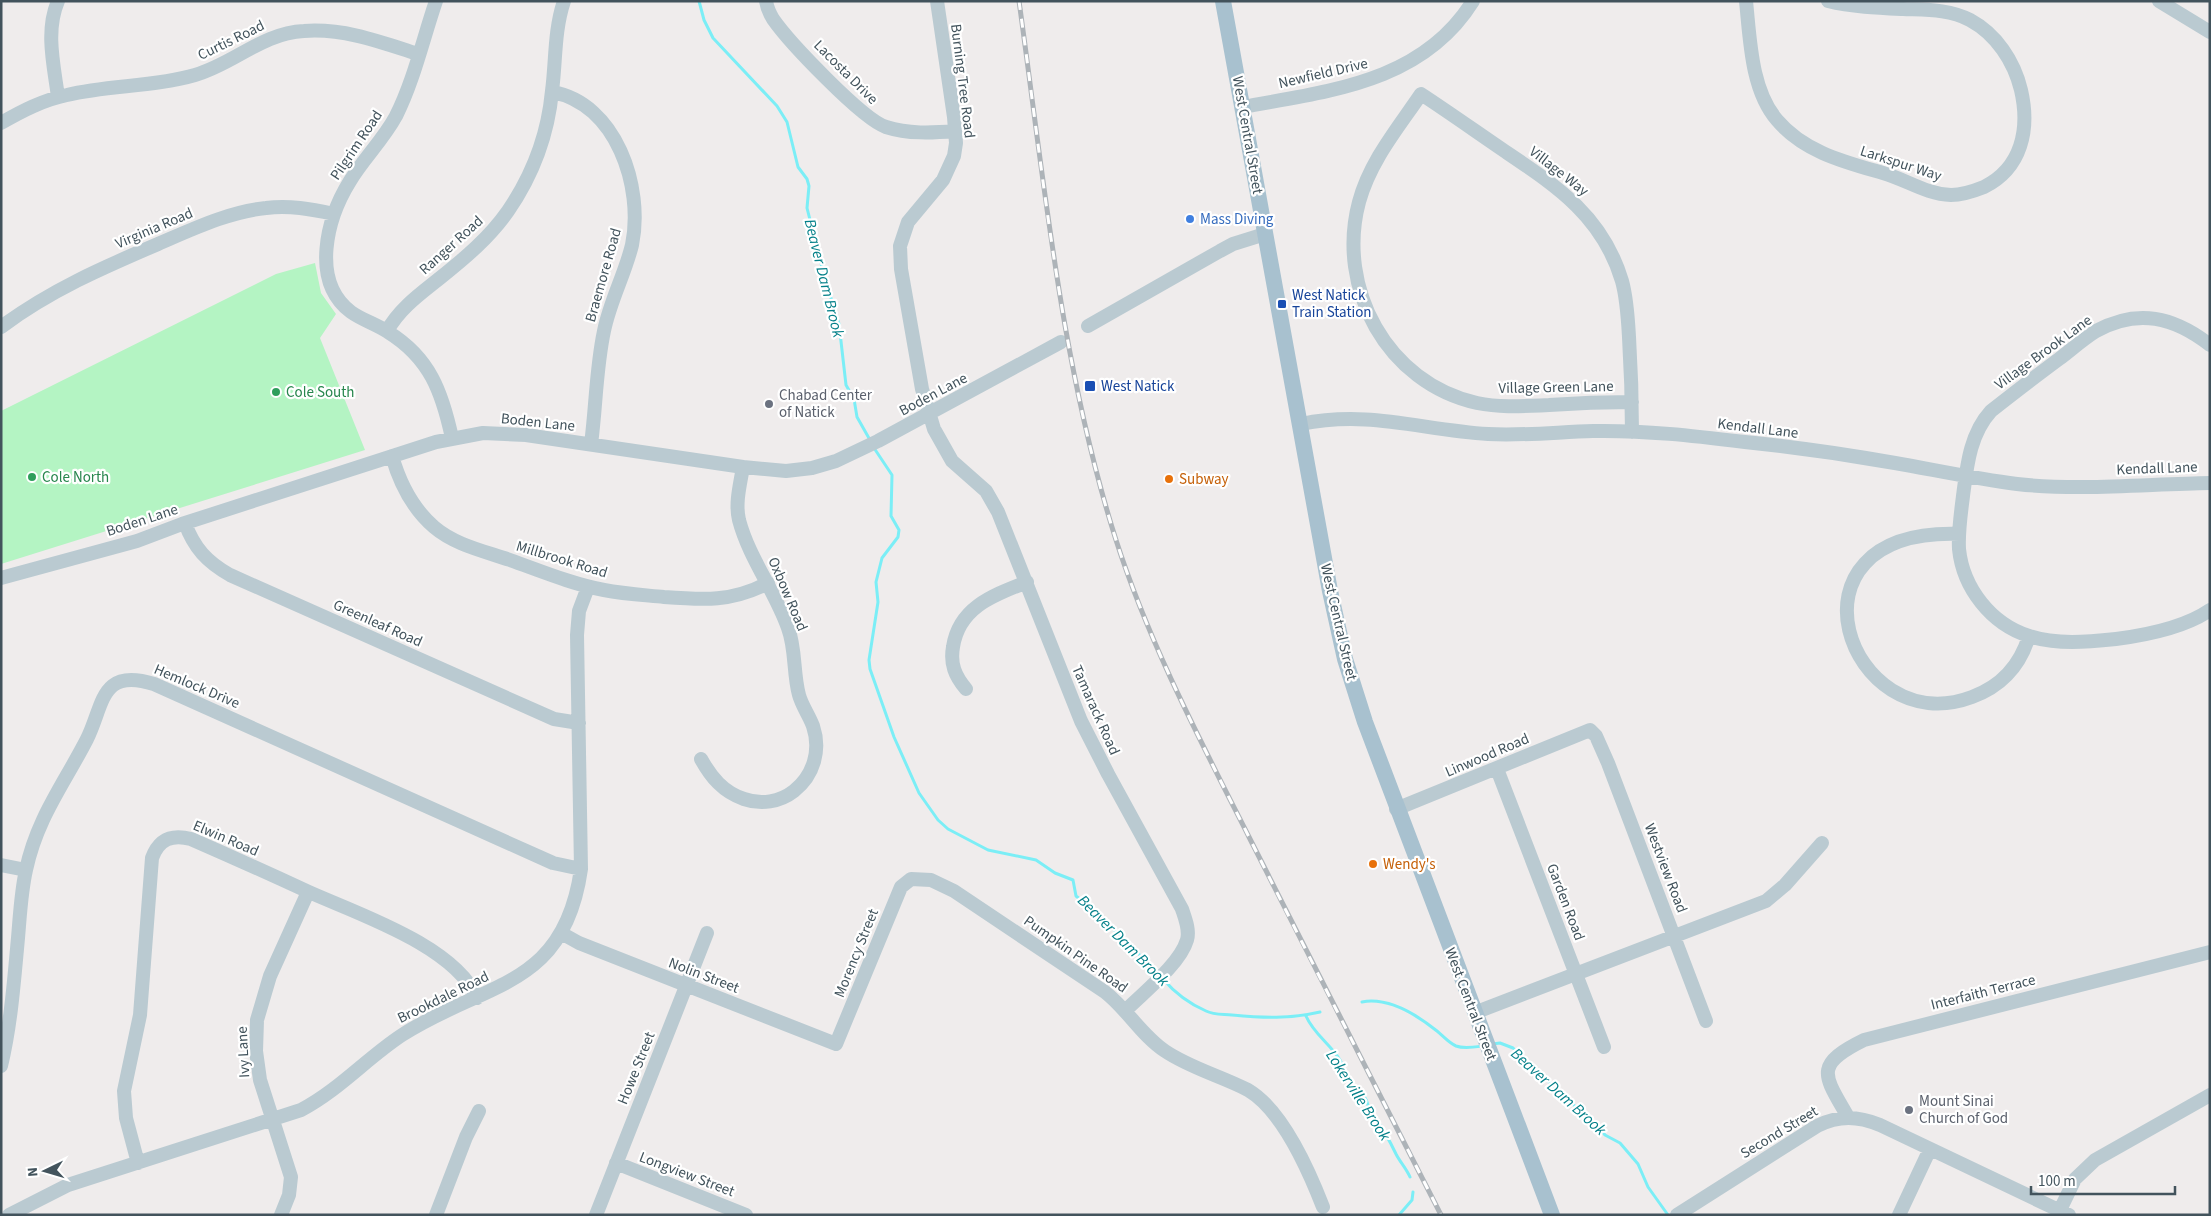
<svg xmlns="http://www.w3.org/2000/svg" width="2211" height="1216" viewBox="0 0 2211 1216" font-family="'Source Sans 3',sans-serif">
<rect width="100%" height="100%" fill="#efecec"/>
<!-- green -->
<path fill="#b4f4c3" d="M315 263 321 293 336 314 320 338 365 450 1 564V411L276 274Z"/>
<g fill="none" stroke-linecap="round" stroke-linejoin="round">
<!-- stream -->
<path stroke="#7beef6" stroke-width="3" d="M699 1 704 20 713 38 777 106 787 122 798 167 807 179 809 186 807 208 825 279 839 324 846 385 854 399 857 417 870 440
M874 448 892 475 891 516 899 530 898 537 882 558 876 582 878 602 869 660 870 669 894 737 919 793 938 820 948 829 988 850 1036 860 1055 873 1073 880 1076 896 1096 912 1159 974
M1163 979C1174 992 1190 1004 1206 1011 1214 1015 1223 1014 1232 1015 1263 1018 1290 1019 1320 1012
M1362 1002C1388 997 1417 1015 1437 1031 1443 1036 1449 1043 1456 1046 1464 1049 1475 1047 1483 1046
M1306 1016C1313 1033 1330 1044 1340 1060 1344 1067 1345 1075 1349 1081 1353 1088 1361 1092 1365 1098 1368 1102 1368 1108 1371 1112 1382 1127 1388 1137 1396 1154 1400 1162 1406 1168 1410 1177
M1492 1044 1500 1043 1513 1048 1579 1110 1590 1117 1605 1135 1620 1143 1638 1164 1648 1187 1668 1215
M1399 1215 1412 1200 1413 1192"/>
<!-- minor -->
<path stroke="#bacad1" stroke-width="14" d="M436 1C423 39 414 80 396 116 383 140 364 158 350 181 327 218 310 281 351 312 362 320 376 324 388 332 430 358 442 392 452 438
M766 1C767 7 770 14 773 19 789 42 862 119 886 127 908 134 932 133 955 131
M937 1 954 117 956 143 954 156 943 180 908 222 900 246 901 269 922 389 934 429 952 461 986 491 998 512 1081 721 1108 774 1182 909C1185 918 1190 930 1187 940 1180 964 1144 992 1126 1010
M1746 1C1750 39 1751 90 1777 120 1804 152 1845 162 1883 173 1907 180 1926 194 1951 195 1962 195 1974 191 1984 187 2022 168 2030 129 2021 90 2014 61 1996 34 1970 20 1949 9 1926 10 1903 9 1879 8 1852 7 1828 1
M2159 1 2210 32
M552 92C616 103 644 187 632 245 625 274 610 301 604 331 596 368 596 407 591 444
M58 97C54 66 45 31 58 1
M1243 107C1328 91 1422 83 1473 1
M1 123C22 111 43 100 67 95 109 85 154 87 195 75 234 64 262 33 304 31 344 28 381 42 418 54
M1088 326 1220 251 1233 244 1265 234
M1 327C51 290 102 268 158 244 193 229 228 212 266 208 289 205 311 209 334 214
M387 331C400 308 420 294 440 278 465 258 489 238 508 211 532 176 548 134 552 91 556 61 554 31 564 1
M2210 345C2174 317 2138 308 2096 331 2083 339 2071 350 2059 359 2036 376 2014 393 1991 411 1970 434 1967 465 1963 496 1961 513 1958 531 1959 549 1963 588 1991 624 2029 636 2056 645 2088 642 2116 639 2147 635 2184 628 2210 610
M1632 402C1604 402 1577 403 1549 405 1525 406 1501 408 1477 403 1387 383 1336 288 1359 202 1370 161 1398 128 1421 94 1450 113 1478 133 1506 152 1558 187 1603 217 1622 281 1627 299 1628 319 1629 337 1631 369 1632 400 1632 432
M1301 424C1369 410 1422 430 1488 434 1523 436 1558 432 1593 431 1644 430 1695 436 1745 442 1795 447 1845 454 1895 463 1935 470 1976 479 2017 484 2080 491 2146 484 2210 483
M392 456C400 484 412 508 434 527 455 545 484 551 510 560 541 571 572 584 604 590 624 594 644 595 664 597 704 600 732 602 768 583
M185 523C194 548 207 562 230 575L554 719 579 723
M1959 534C1772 528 1849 743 1972 697 2002 686 2020 666 2029 636
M1 578 137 541 182 524 436 442 483 433 526 435 743 467 786 471 812 468 836 461 878 441 1061 342
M966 689C955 676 950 664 953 647 959 607 994 595 1027 582
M701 759C711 777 723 792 744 799 761 805 780 802 794 791 814 775 821 750 813 726 809 715 802 706 799 695 793 673 796 649 788 628 775 591 749 558 739 520 735 503 740 485 743 467
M1497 769 1604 1047
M1396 809 1590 730 1596 736 1608 763 1706 1021
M1 865 26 870
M561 933 579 943 836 1044 901 887 911 879 931 880 954 891 1105 992C1127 1009 1142 1036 1165 1051 1190 1068 1221 1076 1248 1090 1282 1110 1309 1171 1323 1207
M1474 1013 1766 901 1785 885 1822 843
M1 1066C11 1024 14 981 18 938 20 915 21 892 26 870 37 818 64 784 87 739 104 705 100 667 154 684L553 863 581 869
M1848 1117C1824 1075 1813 1065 1864 1040L2210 952
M138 1163 126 1118 124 1091 140 1015 152 858C159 839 172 834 191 839 230 856 270 874 309 892 358 914 455 946 477 998
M616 1163 746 1215
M2060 1210 2075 1179 2095 1160 2210 1095
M9 1215 68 1185 301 1110C339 1090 367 1058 402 1035 486 981 564 989 581 869L577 635 579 611 588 587
M281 1215 289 1195 291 1177 260 1080 256 1051 257 1020 270 976 308 892
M436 1215 466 1137 479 1111
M596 1215 707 933
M1677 1215 1817 1126C1839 1115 1858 1116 1880 1125L2069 1215
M1899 1215 1930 1149"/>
<!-- major -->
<path stroke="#a8c1cf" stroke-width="16" d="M1223 1 1330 591 1345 659 1365 722 1552 1215"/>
<defs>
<path id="rail" d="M1019 1C1044 180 1061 367 1116 540 1149 643 1200 740 1249 837 1312 963 1377 1089 1441 1215"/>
</defs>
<!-- rail casing -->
<use href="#rail" stroke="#adb3b8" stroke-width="5"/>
<!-- rail -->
<use href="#rail" stroke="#fff" stroke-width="3" stroke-dasharray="9" stroke-linecap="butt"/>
</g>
<!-- markers -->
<circle fill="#3f7fe0" stroke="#fff" stroke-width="2" cx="1190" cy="219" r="5"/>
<g fill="#1a4fb4" stroke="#fff" stroke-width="2">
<rect x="1277" y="299" width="10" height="10" rx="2.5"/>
<rect x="1084" y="380" width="12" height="12" rx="2.5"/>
</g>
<g fill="#2e9e5b" stroke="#fff" stroke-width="2">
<circle cx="276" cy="392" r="5"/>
<circle cx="32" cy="477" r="5"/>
</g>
<g fill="#6b7280" stroke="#fff" stroke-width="2">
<circle cx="769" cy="404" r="5"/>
<circle cx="1909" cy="1110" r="5"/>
</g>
<g fill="#e8710a" stroke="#fff" stroke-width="2">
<circle cx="1169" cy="479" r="5"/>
<circle cx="1373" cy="864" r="5"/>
</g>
<g text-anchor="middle" stroke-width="4.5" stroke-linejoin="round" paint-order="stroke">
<!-- street labels -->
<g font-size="15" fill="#42535c" stroke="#fff">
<text transform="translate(231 40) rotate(-26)" y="5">Curtis Road</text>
<text transform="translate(846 72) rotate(45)" y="5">Lacosta Drive</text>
<text transform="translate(1323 73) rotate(-13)" y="5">Newfield Drive</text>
<text transform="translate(963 81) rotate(83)" y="5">Burning Tree Road</text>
<text transform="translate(1248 135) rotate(80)" y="5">West Central Street</text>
<text transform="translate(356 145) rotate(-56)" y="5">Pilgrim Road</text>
<text transform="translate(1901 163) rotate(18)" y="5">Larkspur Way</text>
<text transform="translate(1559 171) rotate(38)" y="5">Village Way</text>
<text transform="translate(154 228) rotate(-23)" y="5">Virginia Road</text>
<text transform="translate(451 245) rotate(-42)" y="5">Ranger Road</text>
<text transform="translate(603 275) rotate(-74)" y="5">Braemore Road</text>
<text transform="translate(2043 352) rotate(-36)" y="5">Village Brook Lane</text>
<text transform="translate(1556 387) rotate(-1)" y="5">Village Green Lane</text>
<text transform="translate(933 394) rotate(-28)" y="5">Boden Lane</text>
<text transform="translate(538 422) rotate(6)" y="5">Boden Lane</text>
<text transform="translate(1758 428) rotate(7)" y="5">Kendall Lane</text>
<text transform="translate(2157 468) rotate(-2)" y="5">Kendall Lane</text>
<text transform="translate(142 520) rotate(-18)" y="5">Boden Lane</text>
<text transform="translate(562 559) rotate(17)" y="5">Millbrook Road</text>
<text transform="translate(788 594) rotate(67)" y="5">Oxbow Road</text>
<text transform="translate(1339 622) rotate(77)" y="5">West Central Street</text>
<text transform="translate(378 623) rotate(24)" y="5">Greenleaf Road</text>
<text transform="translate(197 686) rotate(23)" y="5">Hemlock Drive</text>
<text transform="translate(1096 710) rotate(66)" y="5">Tamarack Road</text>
<text transform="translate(1487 755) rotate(-23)" y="5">Linwood Road</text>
<text transform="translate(226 838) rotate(23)" y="5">Elwin Road</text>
<text transform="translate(1666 868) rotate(69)" y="5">Westview Road</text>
<text transform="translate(1566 902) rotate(69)" y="5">Garden Road</text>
<text transform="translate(856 953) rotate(-68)" y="5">Morency Street</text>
<text transform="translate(1076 954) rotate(35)" y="5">Pumpkin Pine Road</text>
<text transform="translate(704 975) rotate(21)" y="5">Nolin Street</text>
<text transform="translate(1983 992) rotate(-14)" y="5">Interfaith Terrace</text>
<text transform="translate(443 997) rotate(-26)" y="5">Brookdale Road</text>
<text transform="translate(1471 1004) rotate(69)" y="5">West Central Street</text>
<text transform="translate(243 1052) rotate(-93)" y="5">Ivy Lane</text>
<text transform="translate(636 1068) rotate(-68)" y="5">Howe Street</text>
<text transform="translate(1779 1132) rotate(-31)" y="5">Second Street</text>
<text transform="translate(687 1174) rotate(21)" y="5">Longview Street</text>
</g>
<!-- shop labels -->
<g font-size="15" fill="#366cbe" stroke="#fff" text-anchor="start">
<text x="1200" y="224">Mass Diving</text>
</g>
<!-- transit labels -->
<g font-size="15" fill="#164399" stroke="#fff" text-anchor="start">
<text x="1292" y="300">West Natick<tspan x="1292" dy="17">Train Station</tspan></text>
<text x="1101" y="391">West Natick</text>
</g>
<!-- leisure labels -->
<g font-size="15" fill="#27864d" stroke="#fff" text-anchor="start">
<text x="286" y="397">Cole South</text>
<text x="42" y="482">Cole North</text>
</g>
<!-- worship labels -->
<g font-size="15" fill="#5b616d" stroke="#fff" text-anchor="start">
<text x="779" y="400">Chabad Center<tspan x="779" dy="17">of Natick</tspan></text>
<text x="1919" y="1106">Mount Sinai<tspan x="1919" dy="17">Church of God</tspan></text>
</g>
<!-- food labels -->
<g font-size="15" fill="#c56008" stroke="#fff" text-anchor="start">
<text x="1179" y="484">Subway</text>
<text x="1383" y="869">Wendy's</text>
</g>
<!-- water labels -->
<g font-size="16" font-style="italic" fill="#048089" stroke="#fff">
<text transform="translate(825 278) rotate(76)" y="6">Beaver Dam Brook</text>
<text transform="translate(1124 940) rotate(45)" y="6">Beaver Dam Brook</text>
<text transform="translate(1559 1091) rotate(42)" y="6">Beaver Dam Brook</text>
<text transform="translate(1359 1095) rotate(57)" y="6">Lokerville Brook</text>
</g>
</g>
<!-- border -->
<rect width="2211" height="1216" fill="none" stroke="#42535c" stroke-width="5"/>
<!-- north arrow -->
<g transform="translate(45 1171) rotate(265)" stroke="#ffffff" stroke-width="4" paint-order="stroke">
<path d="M0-4L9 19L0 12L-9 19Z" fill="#42535c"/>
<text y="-8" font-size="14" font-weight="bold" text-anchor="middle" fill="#42535c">N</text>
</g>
<!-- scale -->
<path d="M2031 1186v8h144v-8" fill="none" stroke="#42535c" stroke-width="2.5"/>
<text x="2038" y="1186" font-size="15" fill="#42535c" stroke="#ffffff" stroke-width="4" paint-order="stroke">100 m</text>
</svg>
